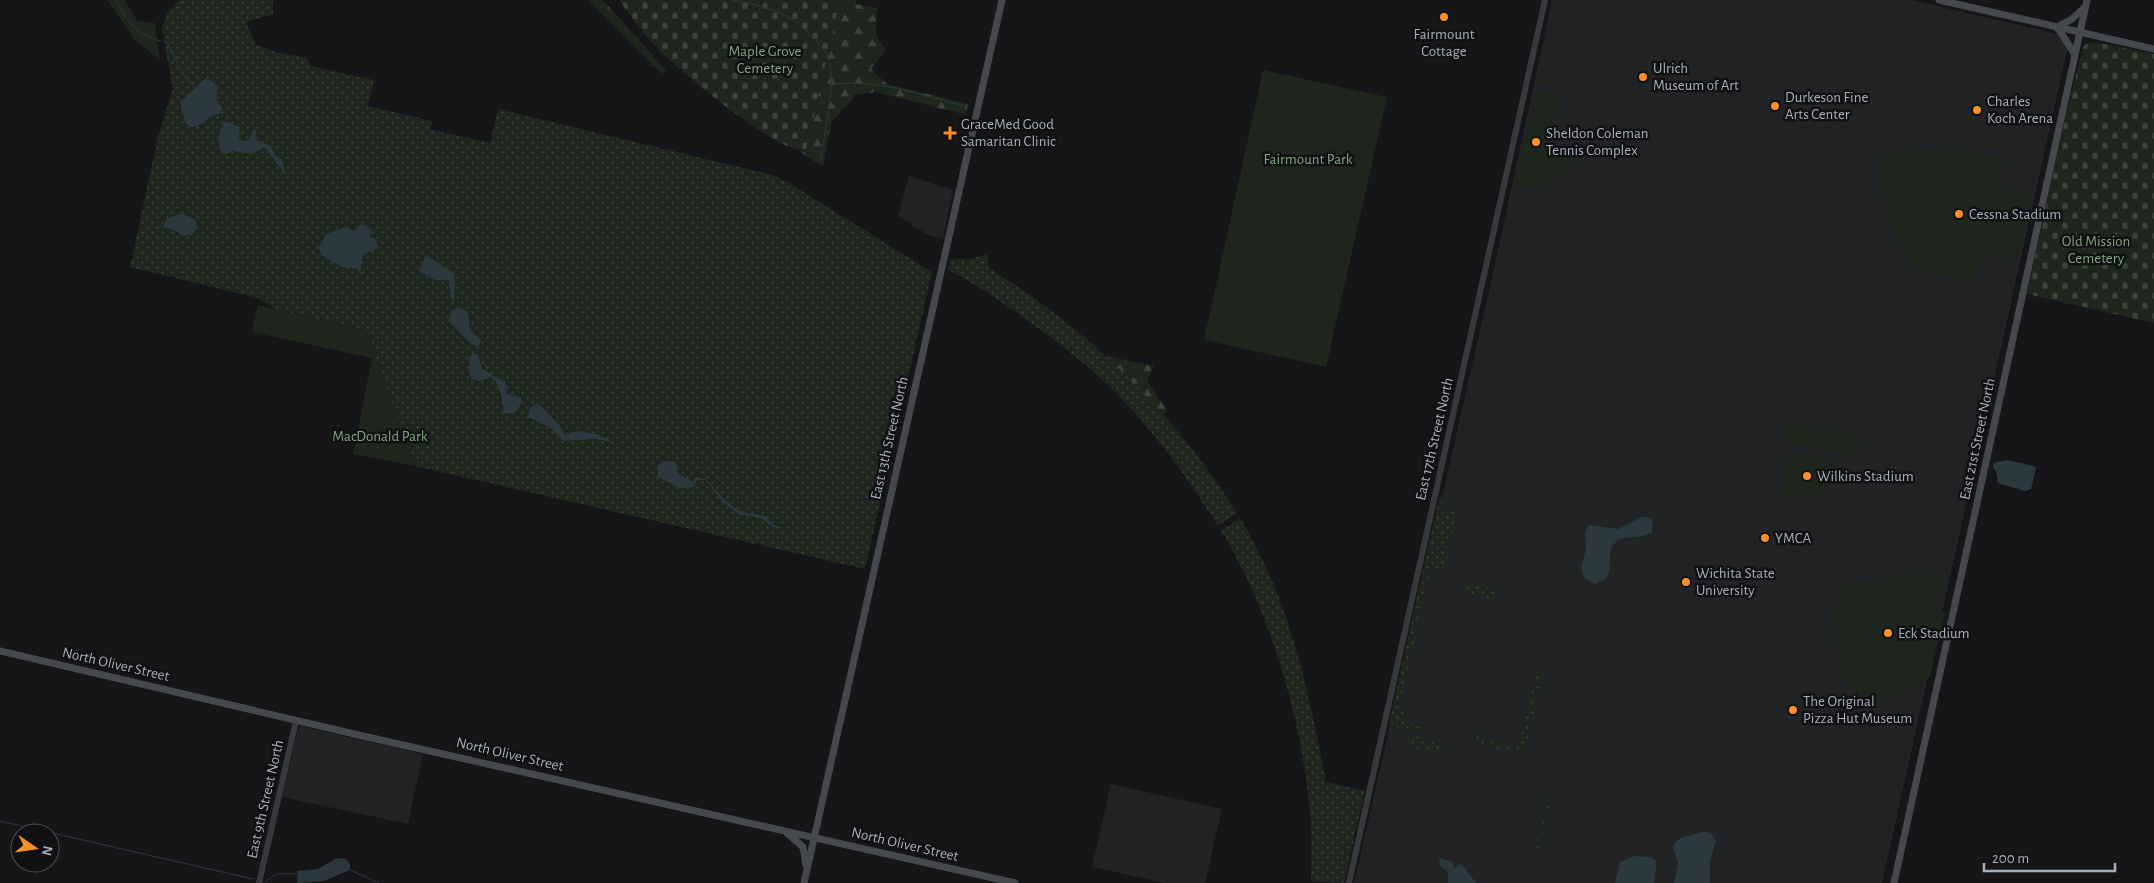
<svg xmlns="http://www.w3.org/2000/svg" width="2154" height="883" viewBox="0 0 2154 883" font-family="'Alegreya Sans',sans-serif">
<defs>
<pattern id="grass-dots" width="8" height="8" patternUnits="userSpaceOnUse" patternTransform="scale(1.25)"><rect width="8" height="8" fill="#1e261e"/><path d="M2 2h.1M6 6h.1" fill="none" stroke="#3c433d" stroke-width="1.8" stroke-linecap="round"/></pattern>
<pattern id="forest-firs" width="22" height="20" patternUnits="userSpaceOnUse" patternTransform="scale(1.25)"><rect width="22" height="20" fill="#1e261e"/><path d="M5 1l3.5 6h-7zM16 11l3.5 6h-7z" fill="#3c433d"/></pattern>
<pattern id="cemetery-stones" width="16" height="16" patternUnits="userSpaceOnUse" patternTransform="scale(1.25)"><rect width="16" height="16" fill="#1e261e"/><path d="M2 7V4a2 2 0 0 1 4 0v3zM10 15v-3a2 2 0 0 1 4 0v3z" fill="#3c433d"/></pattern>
</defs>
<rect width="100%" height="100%" fill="#161618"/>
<!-- built -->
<path fill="#222325" d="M1552 0H1912L2070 37 1882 883H1354L1494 269Z
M909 176 953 190 943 239 928 235 898 216Z
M301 726 423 754 408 824 282 797 298 729Z
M1111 784 1222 809 1205 883H1165L1092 867Z"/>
<!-- grass -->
<path fill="url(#grass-dots)" d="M179 0H273V14L246 22 256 44 276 52 307 58 310 65 314 67 374 80 368 106 432 121 430 129 490 143 498 109 772 175 784 180 932 272 865 569 415 466 366 330 275 309 258 298 130 267 158 136 173 89 162 29 167 13Z
M987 254 989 268C1089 330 1175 413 1237 513L1218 526C1188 479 1155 432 1116 393 1087 363 1052 338 1018 314 995 298 973 282 948 270L951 259H970Z
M1442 495 1443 506 1399 710 1393 717 1392 730 1389 724 1439 498Z
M1444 509 1457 512 1449 548 1436 545Z
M1240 518C1289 598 1309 691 1326 782L1365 791 1344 883 1311 881C1311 858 1312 835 1310 812 1301 718 1271 612 1221 531Z
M1436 547 1449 550 1444 572 1431 569Z
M1465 581 1496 590 1494 601 1463 592Z
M1535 669 1542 674 1526 748 1522 753H1516L1518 738H1521L1528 707 1525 705 1526 701 1531 698Z
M1479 695 1474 726 1477 727 1481 739 1511 745 1510 751C1468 746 1469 732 1479 695Z
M1400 710 1403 711 1408 722 1425 726 1426 729 1407 732 1395 726 1394 717Z
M1422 737 1444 746 1442 752 1423 751 1405 743 1406 738Z
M1551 786 1553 788 1538 853 1534 857Z"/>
<!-- forest -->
<path fill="url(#forest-firs)" d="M589 0H603L666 70 662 74 633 46Z
M840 0H856V4L878 8C875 27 873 34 886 49L871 69 887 84 968 104 966 115 876 92 856 95 831 123 823 167 799 151 806 149Z
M1107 356 1154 366 1147 381 1167 410 1164 415Z"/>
<!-- cemetery -->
<path fill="url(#cemetery-stones)" d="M619 0H840L806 150C778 155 676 68 654 45 641 32 630 15 619 0Z
M2094 42 2154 54V323L2027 294 2066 115 2083 47 2086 44Z"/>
<!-- park -->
<path fill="#1e261e" d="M107 0H125L137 21 155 23 160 60 136 41Z
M1263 70 1387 97 1326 367 1204 340Z
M1538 91 1558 96 1559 98 1555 117 1552 119 1549 144 1553 143 1575 150 1571 169 1564 175 1556 173 1546 180 1542 190 1517 187 1515 185 1523 140 1533 115 1535 93Z
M1917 146 1937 151 1931 174 1934 175 1941 146 2004 160 1997 188 2029 195 2031 199 2017 260 1986 253 1984 261H1980L1975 282 1912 268 1893 228 1879 177 1884 155 1902 153Z
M258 305 366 330 415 466 353 454 372 358 252 332Z
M1787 420 1811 426 1806 447 1783 441Z
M1813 426 1860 437 1855 458 1808 447Z
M1793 451 1833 463C1827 495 1812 502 1781 495L1789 454Z
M1911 569 1944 578 1936 611 1945 613 1930 676 1919 688 1916 684C1897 699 1858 707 1844 680 1840 672 1840 663 1840 654L1837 652 1833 609H1836L1839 595 1843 592 1841 588 1856 579 1858 583 1862 580 1885 583 1886 578 1891 579 1893 573 1908 579Z"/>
<!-- water -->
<path fill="#2b383d" d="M206 78 218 86 216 99 223 109 219 114C208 115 203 128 190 127L185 122 180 102Z
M225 121 240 127 239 138 243 141 249 140 253 131 257 129 255 138 260 142 271 146 274 155 282 159 286 175 264 147 254 153H240L234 150 227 154 222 153C216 145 219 129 225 121Z
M182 213 196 221 197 228 192 235 182 236 177 231 163 227 167 219Z
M362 224 371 230 370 236 376 240 378 245 373 251 363 254 360 274 358 269 342 267 321 255 319 248 326 234 345 227 353 231Z
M426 255 455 274 454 302 451 298 449 280H435L419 271Z
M461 308 468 312 470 330 481 340 479 346C467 346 458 328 448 321L452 310Z
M473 353 478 355 482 369C491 372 495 379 505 381L507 394 521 397V404L516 412 503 414C504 402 500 383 490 377L480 381 472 379C468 372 467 359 473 353Z
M538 403 560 425 564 435 578 431 597 434 613 442 596 439 563 441 550 427 528 417 530 408Z
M2007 460 2034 466 2036 468 2031 489 2025 491 1998 483 1996 471 1993 468V463Z
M664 461 676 462C678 479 680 472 692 482L696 478 706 479 721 496 739 511 766 516 773 525 783 528 772 527 761 518 738 514 722 501 706 480H697L693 487C680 491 669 483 658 476V465Z
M1642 517H1648L1653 520 1652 532C1639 542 1621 531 1612 547 1607 557 1613 569 1606 579L1595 584 1585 579 1581 568 1586 549 1585 533 1589 525 1618 529Z
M1706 831 1712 834 1716 841 1710 861V883H1674L1678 863 1673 849 1674 844 1680 838Z
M1634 856 1652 857 1657 862 1654 883H1615L1620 862Z
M337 858 346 859 350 864V870L324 881 297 883 298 871 318 869Z
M1440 858 1451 861 1455 868 1461 863 1476 883H1448V872L1439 865Z"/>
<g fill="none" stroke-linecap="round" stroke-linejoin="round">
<!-- stream -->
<path stroke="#2b383d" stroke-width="1" d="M116 0C133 30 135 34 168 43L180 70 195 88
M732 0C767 6 796 14 818 44 822 48 828 54 829 59 836 84 824 132 821 159
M831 85C876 77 922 96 965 106
M0 821 253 879
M350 870 379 883
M265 882 276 874H299"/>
<!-- tertiary -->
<path stroke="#37393d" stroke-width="6" d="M259 883 296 721
M1349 883 1545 0"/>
<!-- secondary -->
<path stroke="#45484d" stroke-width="7" d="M1939 0 2154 49
M2074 53 2057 27 2072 19 2085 7
M0 651 363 736 1015 883
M787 833 803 847 806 865
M804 883 1002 0
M1894 883 2087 0"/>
</g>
<!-- markers -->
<g fill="#fa902c" stroke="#111113" stroke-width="2">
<circle cx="1444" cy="17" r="5"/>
<circle cx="1643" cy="77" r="5"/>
<circle cx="1775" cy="106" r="5"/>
<circle cx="1977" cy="110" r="5"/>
<path d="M947.5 125.5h5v5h5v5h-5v5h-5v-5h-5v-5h5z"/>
<circle cx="1536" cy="142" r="5"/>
<circle cx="1959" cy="214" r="5"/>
<circle cx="1807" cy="476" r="5"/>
<circle cx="1765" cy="538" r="5"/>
<circle cx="1686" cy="582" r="5"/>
<circle cx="1888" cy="633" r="5"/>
<circle cx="1793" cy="710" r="5"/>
</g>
<g text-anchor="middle" stroke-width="5" stroke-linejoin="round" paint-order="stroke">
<!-- poi labels -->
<g font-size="15" fill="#a7b0b9" stroke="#111113" text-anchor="start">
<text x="1444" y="39" text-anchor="middle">Fairmount<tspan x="1444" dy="17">Cottage</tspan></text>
<text x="1653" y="73">Ulrich<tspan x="1653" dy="17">Museum of Art</tspan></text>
<text x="1785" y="102">Durkeson Fine<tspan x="1785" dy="17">Arts Center</tspan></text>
<text x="1987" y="106">Charles<tspan x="1987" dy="17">Koch Arena</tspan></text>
<text x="961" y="129">GraceMed Good<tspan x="961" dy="17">Samaritan Clinic</tspan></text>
<text x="1546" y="138">Sheldon Coleman<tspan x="1546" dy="17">Tennis Complex</tspan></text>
<text x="1969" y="219">Cessna Stadium</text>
<text x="1817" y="481">Wilkins Stadium</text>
<text x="1775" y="543">YMCA</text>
<text x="1696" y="578">Wichita State<tspan x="1696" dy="17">University</tspan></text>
<text x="1898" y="638">Eck Stadium</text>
<text x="1803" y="706">The Original<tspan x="1803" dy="17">Pizza Hut Museum</tspan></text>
</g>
<!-- park labels -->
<g font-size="15" fill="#82a57e" stroke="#111113">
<text x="765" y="56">Maple Grove<tspan x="765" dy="17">Cemetery</tspan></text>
<text x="1308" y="164">Fairmount Park</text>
<text x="2096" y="246">Old Mission<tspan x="2096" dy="17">Cemetery</tspan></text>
<text x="380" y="441">MacDonald Park</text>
</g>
<!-- street labels -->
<g font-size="15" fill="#a7b0b9" stroke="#111113">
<text transform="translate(889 438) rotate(-77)" y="5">East 13th Street North</text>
<text transform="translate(1434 439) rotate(-77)" y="5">East 17th Street North</text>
<text transform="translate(1977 439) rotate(-78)" y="5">East 21st Street North</text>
<text transform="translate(116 664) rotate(13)" y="5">North Oliver Street</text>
<text transform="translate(510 754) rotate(13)" y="5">North Oliver Street</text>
<text transform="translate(265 799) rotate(-77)" y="5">East 9th Street North</text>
<text transform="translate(905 844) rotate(13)" y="5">North Oliver Street</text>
</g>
</g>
<!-- north arrow -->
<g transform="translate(35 848) rotate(103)"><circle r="24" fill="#111113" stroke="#4d5155"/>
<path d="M0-4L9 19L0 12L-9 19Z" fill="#fa902c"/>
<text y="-8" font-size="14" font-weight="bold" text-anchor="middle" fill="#a7b0b9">N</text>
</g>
<!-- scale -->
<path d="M1984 863v8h131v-8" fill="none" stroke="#a7b0b9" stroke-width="2.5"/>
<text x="1992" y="863" font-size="15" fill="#a7b0b9" stroke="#111113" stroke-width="4" paint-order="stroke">200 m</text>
</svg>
